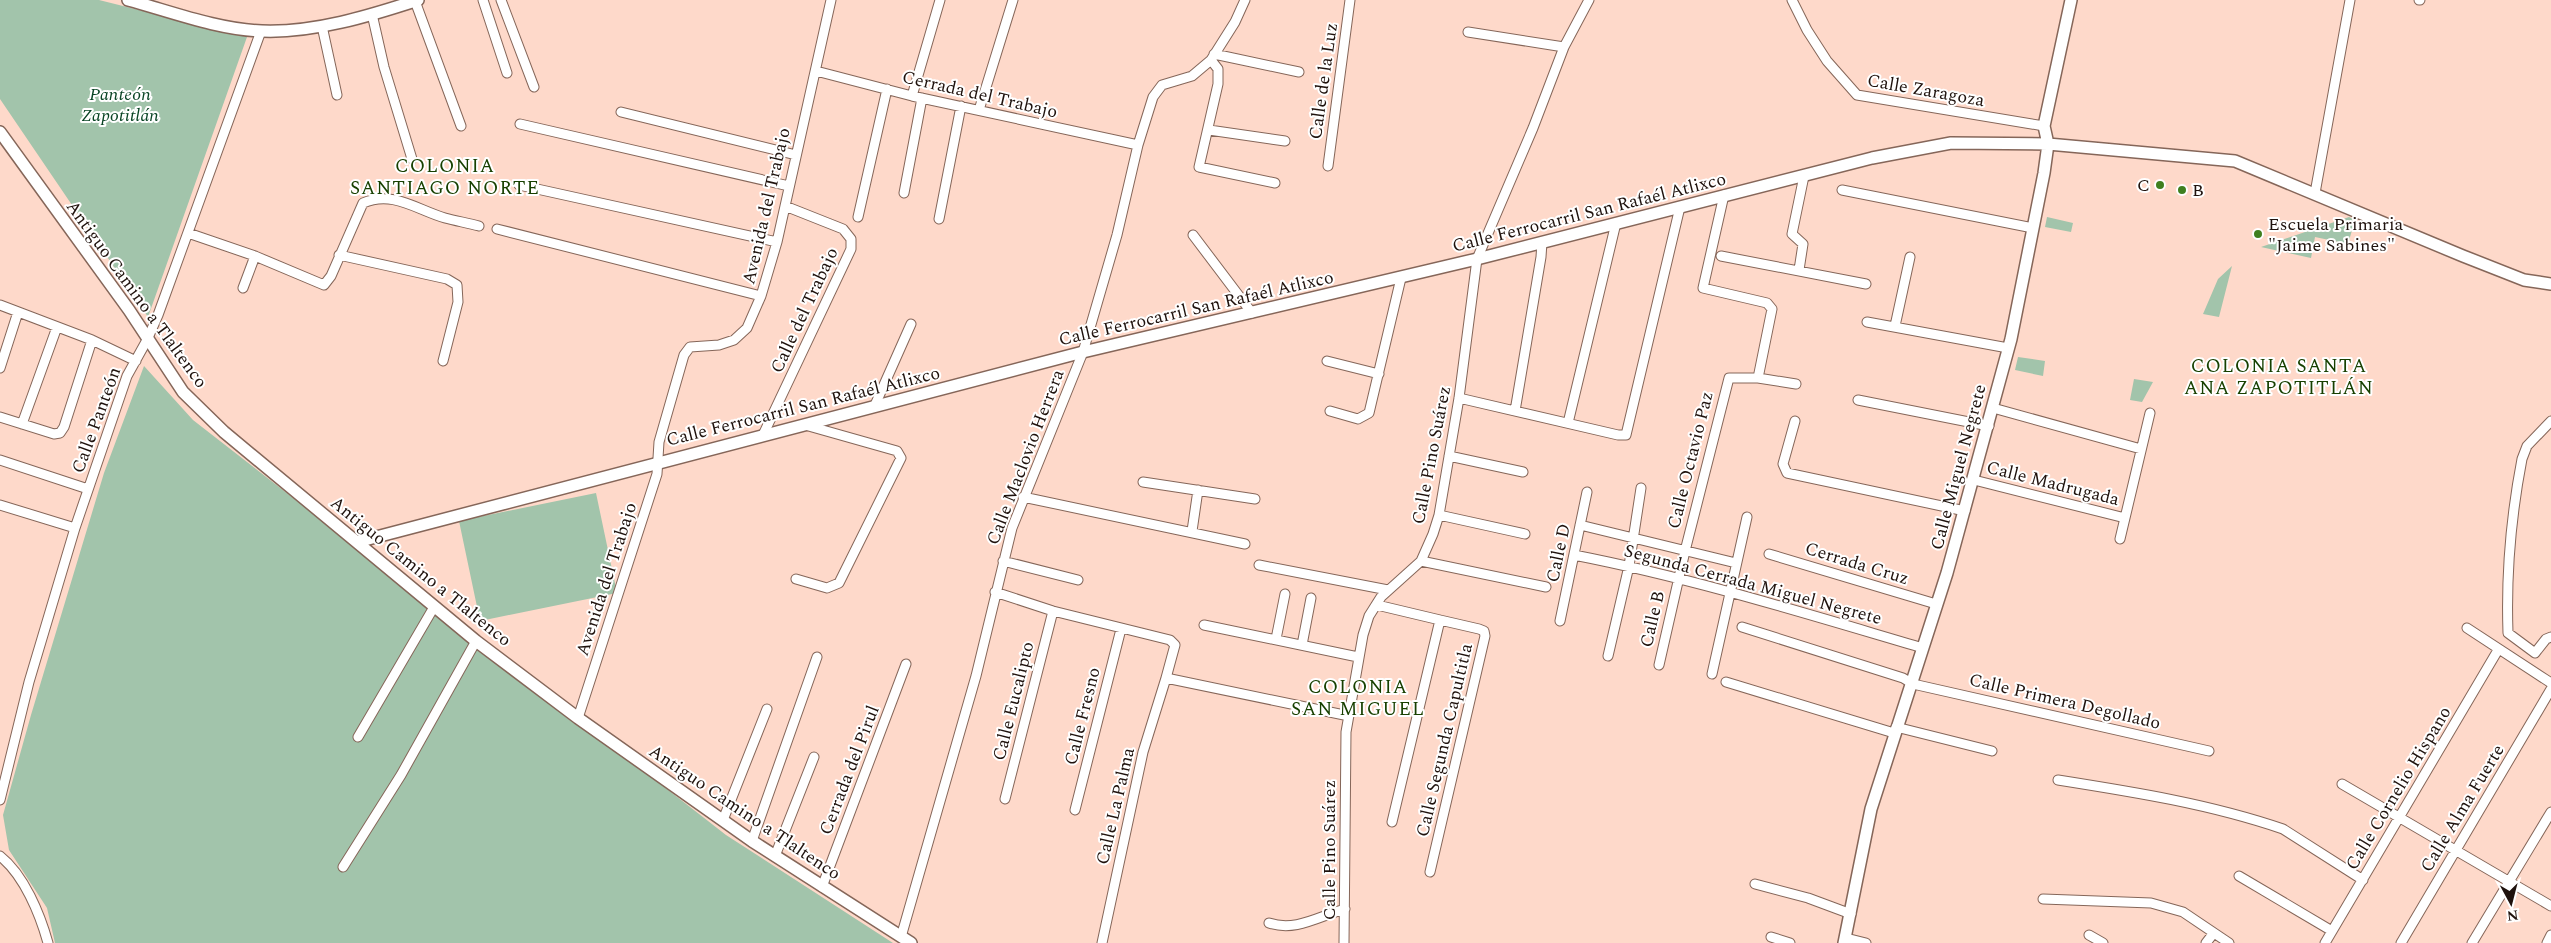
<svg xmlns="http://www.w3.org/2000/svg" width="2551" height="943" viewBox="0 0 2551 943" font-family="Spectral,serif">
<rect width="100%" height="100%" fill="#fed9ca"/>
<!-- green -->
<path fill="#a2c4ab" d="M0 0H99L247 37 148 317 0 99Z
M2047 217 2073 223 2071 232 2045 227Z
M2349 217 2355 220 2348 244 2315 237 2311 258 2261 247Z
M2232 266 2219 317 2203 314 2218 279Z
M2018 357 2045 361 2043 376 2015 370Z
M144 366 193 420 726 835 893 943H55L47 908 9 850 3 815 31 715 104 473Z
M2134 379 2153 382 2142 402 2130 400Z
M596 493 617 593 480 621 459 521Z"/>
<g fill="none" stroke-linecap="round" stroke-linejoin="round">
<defs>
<path id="minor" d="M483 0 507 73
M501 0 534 87
M1792 0 1807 30 1827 61 1857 95 2044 126
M2419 0H2420
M415 1 461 126
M372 14 384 67 412 159
M322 26 337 95
M1468 32 1564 47
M1214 54 1299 72
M1211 60 1218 69V84L1199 167 1275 183
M816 71 912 96 1138 145
M912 96 940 0
M979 110 1013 0
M621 112 796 155
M520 124 789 186
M1209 130 1285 141
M1328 166 1350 0
M519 185 777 242
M1842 190 2033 228
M904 193 922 98
M2315 193 2350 0
M1724 195 1703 288 1767 303 1772 309 1758 378
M858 217 887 89
M939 219 961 106
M497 229 761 296
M188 233 255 256 324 285 331 276 363 203C393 190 417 210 445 218 456 221 468 223 479 226
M1193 235 1252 313
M339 255 447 279 457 285 458 302 443 361
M1721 256 1866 284
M1799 270 1803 244 1792 234 1804 176
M243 288 255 256
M0 305 92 340 136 361
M1867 322 2008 348
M1895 326 1910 257
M1327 361 1379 374
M0 368 18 312
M1459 398 1618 435H1626L1680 207
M1858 400 1989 426
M875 405 911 324
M1993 408 2141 449
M1330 411 1358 419 1369 413 1401 278
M1515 411 1541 257 1542 242
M0 417 54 434 60 433 64 427 92 340
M1795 421 1783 464 1787 473 1965 511
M2551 421 2527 446 2522 459C2511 516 2506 575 2508 633L2535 653 2546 639 2551 637
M1568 423 1616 223
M22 424 57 327
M763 435 851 249V239L843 229 785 206
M1449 456 1523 472
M0 460 88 489
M1974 480 2125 518
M1143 482 1255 499
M1023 497 1245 544
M0 505 75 528
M1439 515 1525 534
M1580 525 1736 563
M1192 531 1198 490
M2120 539 2150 413
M1769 554 1936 604
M1574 555C1692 578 1807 614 1923 648
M1003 561 1078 580
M1421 561 1546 587
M1259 565 1388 590
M796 579 827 588 839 583 901 458 897 451 805 425
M995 592 1053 611 1170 640 1175 645 1166 678 1349 716
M1377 605 1440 620 1392 822
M1560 621 1587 492
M1204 625 1358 657
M1742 627 1903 678 1913 684 2209 751
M2467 628 2551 683
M1276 639 1285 594
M1302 645 1311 598
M1608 656 1629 566 1641 488
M1659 665 1685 551 1729 378H1758L1796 384
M1712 674 1747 517
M1726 682 1894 733
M578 718 657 474 659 442 684 355 690 347 719 345 734 340 747 328 761 296 777 242 831 0
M1896 727 1992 751
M358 737 434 607
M2058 780C2134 792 2210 804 2283 829L2363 880
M2342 784 2551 906
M1005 799 1053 611
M0 800 29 682 75 528 127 376 147 340 158 315 261 31
M1075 810 1121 629
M723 820 767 709
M752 841 817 657
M0 856C24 875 40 914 48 943
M775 856 814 757
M343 867 401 775 476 641
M1430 872 1485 636 1484 631 1479 629 1440 620
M2239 876 2332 931
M1755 884 1808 898 1851 914
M822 887 906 664
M2043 899 2151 903 2183 912 2229 943
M1269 923C1296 932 1319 916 1345 909
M2089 935 2103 943
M901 937 976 676 1012 528 1083 352 1117 235 1138 145 1153 97 1162 85 1192 76 1211 60 1235 22 1245 0
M1771 937 1790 943
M1846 938 1866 943
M1102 943 1143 752 1166 678
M1344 943 1346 732 1363 635 1369 616 1381 597 1421 561 1433 534 1439 515 1459 398 1477 259 1533 128 1564 47 1589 0
M2206 943 2213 934
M2325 943 2498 650
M2401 943 2551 689
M2472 943 2551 812
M2547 943 2551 935"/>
<path id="tertiary" d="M128 0C169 11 219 30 262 31 314 33 369 16 418 0
M0 132 129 310 183 392 224 432 476 641 578 718 752 841 911 943
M357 542 1083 352 1477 259 1872 158 1951 143 2048 144 2235 161 2463 256 2524 280 2551 284
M1844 943 1871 809 1947 573 2011 339 2044 173 2048 144 2044 126 2071 0"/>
</defs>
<!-- minor casing -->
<use href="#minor" stroke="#856659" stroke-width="11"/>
<!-- tertiary casing -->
<use href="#tertiary" stroke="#856659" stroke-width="14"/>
<!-- minor -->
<use href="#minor" stroke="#fff" stroke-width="9"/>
<!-- tertiary -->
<use href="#tertiary" stroke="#fff" stroke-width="11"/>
</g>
<!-- markers -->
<g fill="#3f7f1f" stroke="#fff" stroke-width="2">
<circle cx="2160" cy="185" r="5"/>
<circle cx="2182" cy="190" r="5"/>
<circle cx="2258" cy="234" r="5"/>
</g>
<g text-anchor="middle" stroke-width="4" stroke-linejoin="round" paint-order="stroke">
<!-- street labels -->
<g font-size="18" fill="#1f120d" stroke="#fff">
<text transform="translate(1323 81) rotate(-82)" y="6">Calle de la Luz</text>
<text transform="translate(1926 90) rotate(10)" y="6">Calle Zaragoza</text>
<text transform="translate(980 94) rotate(13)" y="6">Cerrada del Trabajo</text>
<text transform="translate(766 206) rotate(-77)" y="6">Avenida del Trabajo</text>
<text transform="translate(1589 212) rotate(-14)" y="6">Calle Ferrocarril San Rafaél Atlixco</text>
<text transform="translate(137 294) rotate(54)" y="6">Antiguo Camino a Tlaltenco</text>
<text transform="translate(1196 308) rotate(-13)" y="6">Calle Ferrocarril San Rafaél Atlixco</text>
<text transform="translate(804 310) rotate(-65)" y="6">Calle del Trabajo</text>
<text transform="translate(803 406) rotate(-14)" y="6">Calle Ferrocarril San Rafaél Atlixco</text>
<text transform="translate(96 420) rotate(-70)" y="6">Calle Panteón</text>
<text transform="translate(1431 455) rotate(-79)" y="6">Calle Pino Suárez</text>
<text transform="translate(1025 457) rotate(-69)" y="6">Calle Maclovio Herrera</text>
<text transform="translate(1690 460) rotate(-76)" y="6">Calle Octavio Paz</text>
<text transform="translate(1958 467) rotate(-75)" y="6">Calle Miguel Negrete</text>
<text transform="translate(2053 483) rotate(14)" y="6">Calle Madrugada</text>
<text transform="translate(1558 553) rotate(-78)" y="6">Calle D</text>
<text transform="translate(1857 563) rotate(17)" y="6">Cerrada Cruz</text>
<text transform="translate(421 571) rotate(39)" y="6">Antiguo Camino a Tlaltenco</text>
<text transform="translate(606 579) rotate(-72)" y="6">Avenida del Trabajo</text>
<text transform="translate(1753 584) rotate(15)" y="6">Segunda Cerrada Miguel Negrete</text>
<text transform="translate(1652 619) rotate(-77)" y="6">Calle B</text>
<text transform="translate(1013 701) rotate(-76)" y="6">Calle Eucalipto</text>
<text transform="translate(2065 701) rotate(13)" y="6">Calle Primera Degollado</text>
<text transform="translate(1082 716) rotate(-76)" y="6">Calle Fresno</text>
<text transform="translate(1444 740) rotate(-77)" y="6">Calle Segunda Capultitla</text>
<text transform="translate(849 770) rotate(-69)" y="6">Cerrada del Pirul</text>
<text transform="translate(2398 788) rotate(-59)" y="6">Calle Cornelio Hispano</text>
<text transform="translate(1115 806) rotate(-77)" y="6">Calle La Palma</text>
<text transform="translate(2462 808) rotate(-59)" y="6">Calle Alma Fuerte</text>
<text transform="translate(745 812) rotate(34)" y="6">Antiguo Camino a Tlaltenco</text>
<text transform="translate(1329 850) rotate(-90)" y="6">Calle Pino Suárez</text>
</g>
<!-- park labels -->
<g font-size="18" font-style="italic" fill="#094424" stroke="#fff">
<text x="120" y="100">Panteón<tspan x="120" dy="21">Zapotitlán</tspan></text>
</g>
<!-- poi labels -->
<g font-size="18" fill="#1f120d" stroke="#fff" text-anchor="start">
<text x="2150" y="191" text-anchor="end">C</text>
<text x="2192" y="196">B</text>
<text x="2268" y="230">Escuela Primaria<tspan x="2268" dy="21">"Jaime Sabines"</tspan></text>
</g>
<!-- neighbourhood labels -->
<g font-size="19" letter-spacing="1" fill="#174000" stroke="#fff">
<text x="445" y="172">COLONIA<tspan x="445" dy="22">SANTIAGO NORTE</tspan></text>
<text x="2279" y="372">COLONIA SANTA<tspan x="2279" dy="22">ANA ZAPOTITLÁN</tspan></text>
<text x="1358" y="693">COLONIA<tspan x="1358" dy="22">SAN MIGUEL</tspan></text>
</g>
</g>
<!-- north arrow -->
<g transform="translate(2511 903) rotate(173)" stroke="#ffffff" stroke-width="4" paint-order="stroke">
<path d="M0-4L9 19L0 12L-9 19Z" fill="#1f120d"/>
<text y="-8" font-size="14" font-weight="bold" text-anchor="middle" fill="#1f120d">N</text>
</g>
</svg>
